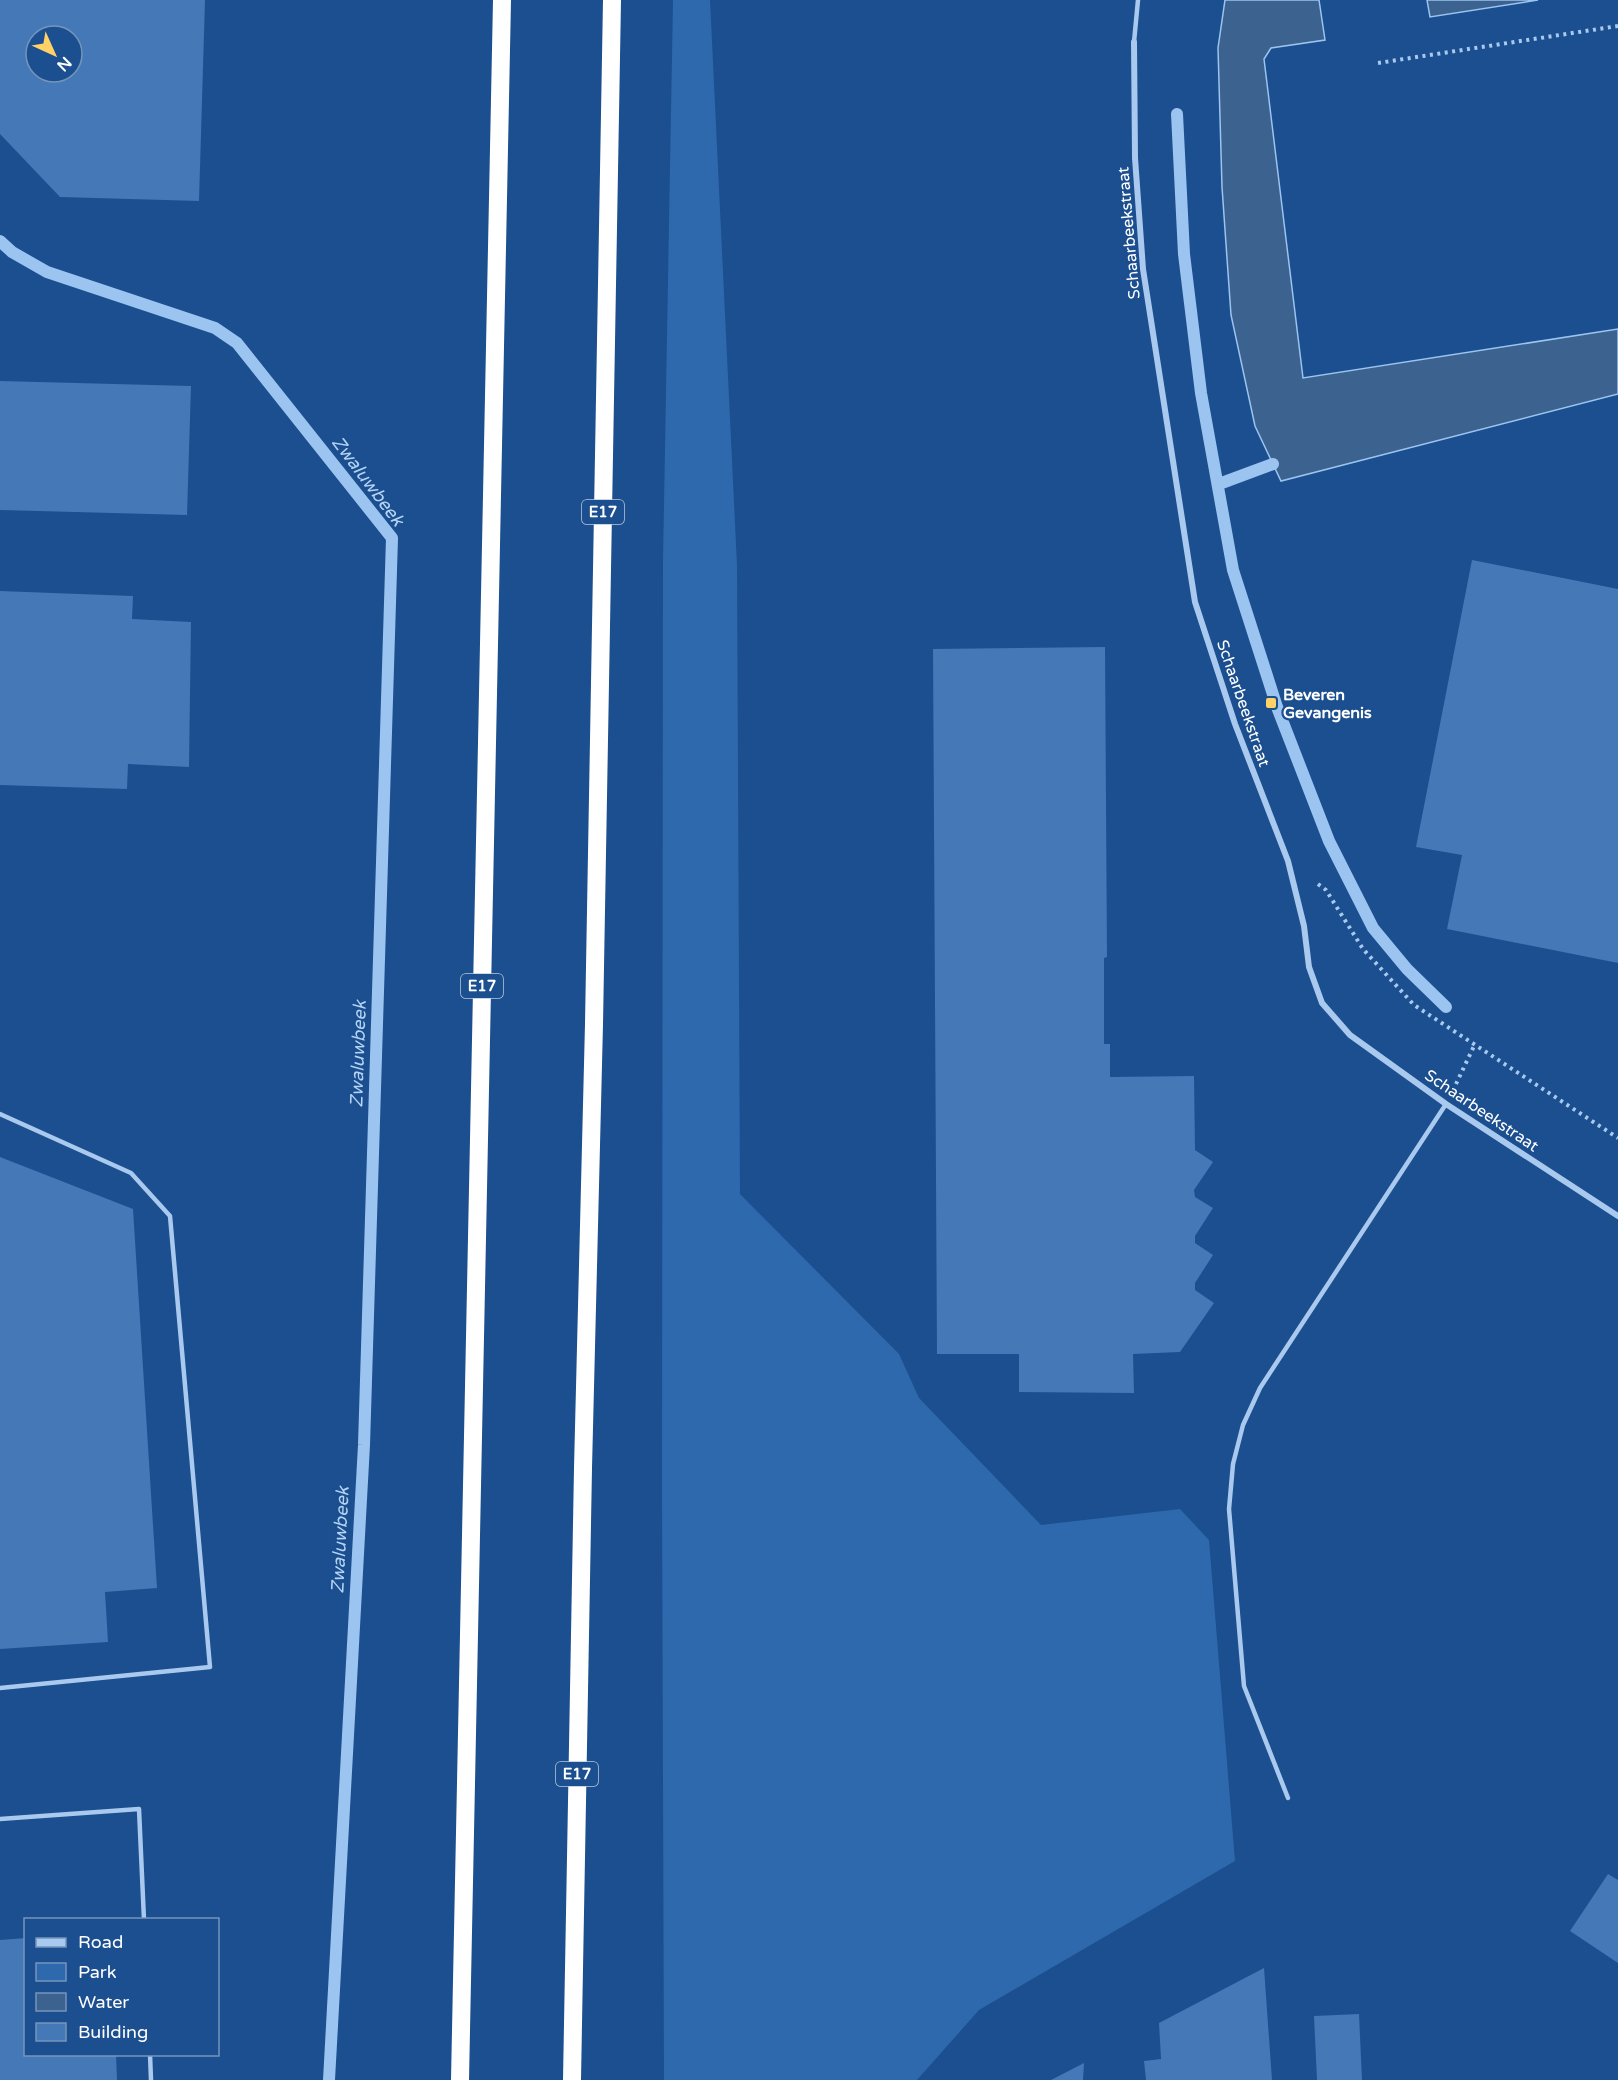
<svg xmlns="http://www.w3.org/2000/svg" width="1618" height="2080" viewBox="0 0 1618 2080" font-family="'Varela Round',sans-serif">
<rect width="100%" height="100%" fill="#1b4f8f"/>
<!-- green -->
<path fill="#2e69ad" d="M673 0H710L737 565 740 1194 899 1354 919 1398 1041 1525 1180 1509 1209 1540 1235 1861 979 2010 917 2080H664L662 1487 663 561Z"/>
<!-- water -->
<path fill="#3c6290" stroke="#9cc4f0" stroke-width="1.5" d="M1225 0H1319L1325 40 1271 48 1264 59 1303 378 1618 329V394L1281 481 1255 426 1231 315 1222 187 1218 48Z
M1427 0H1538L1430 17Z"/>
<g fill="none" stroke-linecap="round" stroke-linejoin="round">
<!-- stream -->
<path stroke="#9cc4f0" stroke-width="12" d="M1177 114 1184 254 1201 393 1233 570 1277 707 1329 841 1373 928 1407 969 1446 1007
M0 241 12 252 47 272 215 328 237 343 392 538 364 1445 329 2080
M1219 484 1273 464"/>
</g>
<!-- building -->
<path fill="#4478b7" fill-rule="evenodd" d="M0 0H205L199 201 60 197 0 134ZM36 36H72V72H36Z
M0 381 191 386 187 515 0 510Z
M1472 560 1618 589V963L1447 929 1462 855 1416 847Z
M0 591 133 596 132 619 191 622 189 767 128 764 127 789 0 785Z
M1105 647 1107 957 1104 958V1044H1110V1077L1194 1076 1195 1150 1213 1162 1194 1190 1195 1197 1213 1208 1195 1236V1243L1213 1255 1195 1283V1290L1214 1303 1180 1352 1133 1354 1134 1393 1019 1392V1354H937L933 649Z
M0 1157 133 1209 157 1588 105 1592 108 1642 0 1649Z
M1608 1874 1618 1880V1963L1570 1931Z
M26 1938V2054H116L117 2080H0V1940Z
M1264 1968 1272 2080H1146L1144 2061 1161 2059 1159 2023Z
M1359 2014 1362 2080H1317L1314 2016Z
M1084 2063 1083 2080H1051Z"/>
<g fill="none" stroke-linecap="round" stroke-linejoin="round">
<!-- path -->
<path stroke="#a9c9ee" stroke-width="4" stroke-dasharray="3 4.5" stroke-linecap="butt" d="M1378 63 1618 26
M1318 884 1326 890 1363 949 1414 1005 1618 1138
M1456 1084 1475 1044"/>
<!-- lane -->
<path stroke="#a9c9ee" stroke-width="4.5" d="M1134 42 1138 0
M0 1114 131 1173 170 1216 210 1667 0 1688
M1288 1798 1244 1686 1229 1509 1233 1464 1243 1425 1260 1388 1446 1104
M0 1819 139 1809 144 1920
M150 2054 151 2080"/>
<!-- street -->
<path stroke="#a9c9ee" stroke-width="6" d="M1134 42 1135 158 1143 269 1195 602 1235 724 1288 861 1304 926 1309 967 1322 1003 1350 1035 1446 1104 1618 1216"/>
<!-- highway -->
<path stroke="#fff" stroke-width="18" d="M460 2080 502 0
M572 2080 583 1468 594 1024 612 0"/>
</g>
<!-- markers -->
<rect fill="#ffd166" stroke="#1b4f8f" stroke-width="2" x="1265" y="697" width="12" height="12" rx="3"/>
<g text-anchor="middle" stroke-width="4.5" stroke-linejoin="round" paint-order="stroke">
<!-- shield labels -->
<g fill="#1b4f8f" stroke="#bbcadd" stroke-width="1.5">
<rect x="582" y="500" width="42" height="24" rx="4.5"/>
<rect x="461" y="974" width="42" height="24" rx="4.5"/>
<rect x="556" y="1762" width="42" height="24" rx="4.5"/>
</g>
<g font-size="15" font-weight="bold" fill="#fff">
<text x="603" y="517">E17</text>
<text x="482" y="991">E17</text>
<text x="577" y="1779">E17</text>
</g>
<!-- street labels -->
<g font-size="16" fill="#fff" stroke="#1b4f8f">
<text transform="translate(1128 233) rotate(-95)" y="6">Schaarbeekstraat</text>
<text transform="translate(1244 703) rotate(71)" y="6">Schaarbeekstraat</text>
<text transform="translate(1482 1110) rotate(34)" y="6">Schaarbeekstraat</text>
</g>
<!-- poi labels -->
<g font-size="16" font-weight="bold" fill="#fff" stroke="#1b4f8f" text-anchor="start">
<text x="1283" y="700">Beveren<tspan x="1283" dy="18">Gevangenis</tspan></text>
</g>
<!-- water labels -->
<g font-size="18" font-style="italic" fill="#b5d3f5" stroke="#1b4f8f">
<text transform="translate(368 481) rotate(53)" y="6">Zwaluwbeek</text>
<text transform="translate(358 1054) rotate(-88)" y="6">Zwaluwbeek</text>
<text transform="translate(340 1540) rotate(-87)" y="6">Zwaluwbeek</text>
</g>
</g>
<!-- legend -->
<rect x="24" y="1918" width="195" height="138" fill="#1b4f8f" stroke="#7695bc" stroke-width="1.5"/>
<rect x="36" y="1938" width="30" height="9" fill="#a9c9ee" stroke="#7695bc" stroke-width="1.5"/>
<text x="78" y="1948" font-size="18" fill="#ffffff">Road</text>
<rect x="36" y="1963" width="30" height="18" fill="#2e69ad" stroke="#7695bc" stroke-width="1.5"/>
<text x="78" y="1978" font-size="18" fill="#ffffff">Park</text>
<rect x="36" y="1993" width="30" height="18" fill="#3c6290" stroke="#7695bc" stroke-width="1.5"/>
<text x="78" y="2008" font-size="18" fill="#ffffff">Water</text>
<rect x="36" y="2023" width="30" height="18" fill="#4478b7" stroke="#7695bc" stroke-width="1.5"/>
<text x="78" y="2038" font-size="18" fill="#ffffff">Building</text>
<!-- north arrow -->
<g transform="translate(54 54) rotate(135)"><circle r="28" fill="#1b4f8f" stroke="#7695bc" stroke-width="1.5"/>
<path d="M0-4.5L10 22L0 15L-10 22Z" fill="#ffd166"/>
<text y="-9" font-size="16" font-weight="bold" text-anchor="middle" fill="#ffffff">N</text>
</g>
</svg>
